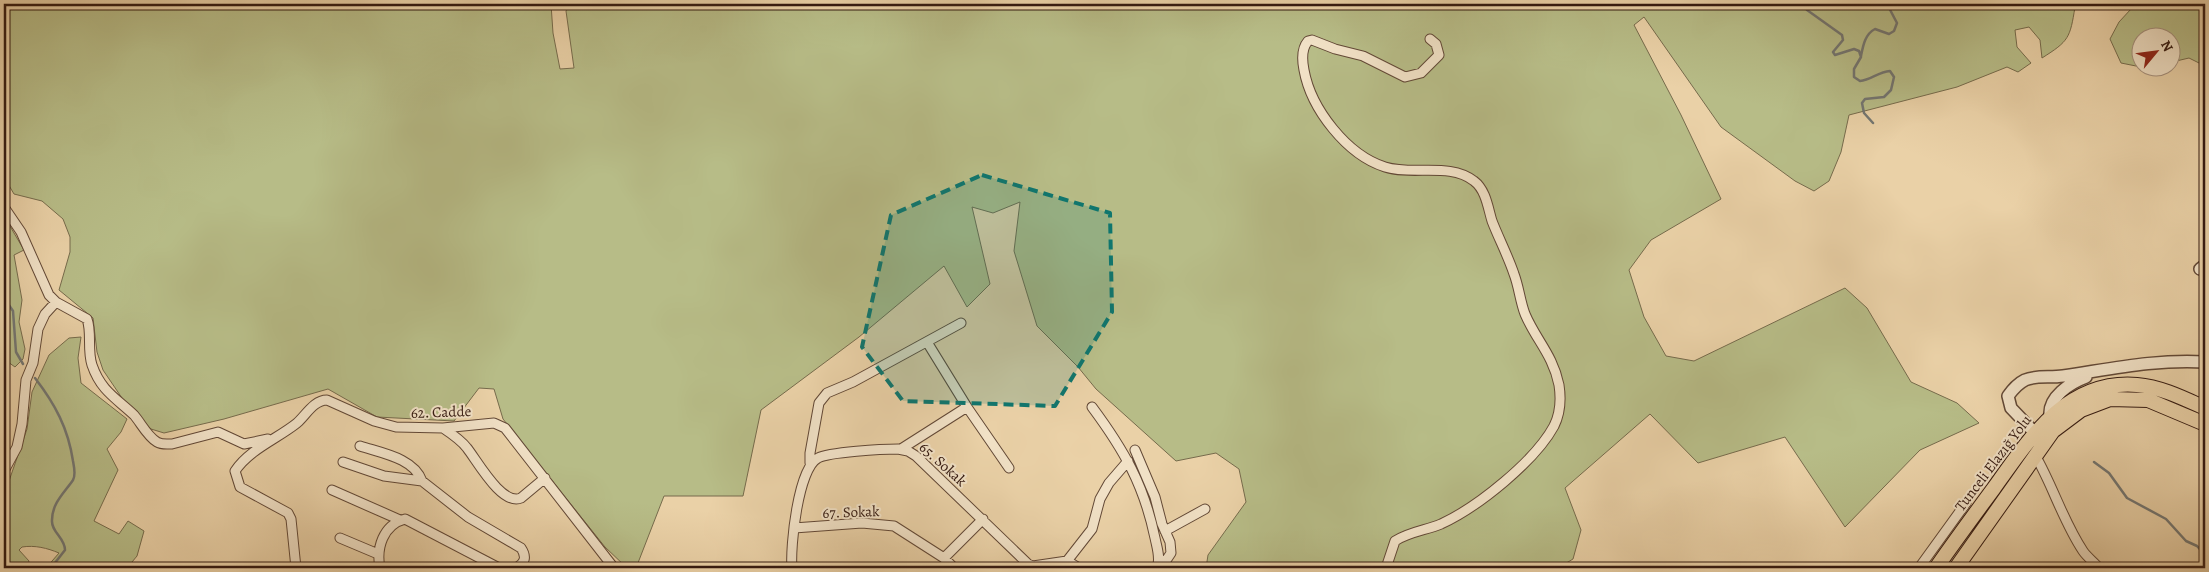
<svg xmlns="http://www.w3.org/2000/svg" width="2209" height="572" viewBox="0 0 2209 572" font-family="Alegreya,serif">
<rect width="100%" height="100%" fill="#ead1a7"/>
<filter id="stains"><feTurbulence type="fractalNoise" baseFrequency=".004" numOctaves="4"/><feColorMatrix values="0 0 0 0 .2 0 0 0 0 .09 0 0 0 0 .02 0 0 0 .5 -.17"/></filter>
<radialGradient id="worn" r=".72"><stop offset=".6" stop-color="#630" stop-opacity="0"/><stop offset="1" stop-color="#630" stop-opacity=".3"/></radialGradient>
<!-- green -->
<path fill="#b7bc87" stroke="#766b4c" d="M4 4H551L553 33 560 69 574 68 566 11 569 4H2094L2075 7C2070 38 2069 41 2042 58L2040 40 2029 27 2015 30 2017 47 2031 63 2018 72 2007 67 1957 87 1849 115 1841 152 1829 181 1814 191 1795 181 1721 127 1644 17 1634 25 1681 115 1721 199 1651 240 1629 270 1644 317 1666 356 1694 361 1845 288 1867 308 1911 382 1957 403 1979 423 1920 450 1845 527 1785 437 1698 463 1650 414 1565 488 1581 530 1573 559 1558 568H1206L1208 555 1246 502 1239 469 1216 453 1176 461 1096 389 1078 367 1037 326 1014 251 1020 202 993 213 972 207 990 284 967 307 944 266 859 337 761 410 743 496H664L636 568H627L605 547 503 419 494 389 479 388 454 421 377 417 328 389 224 419 164 433 151 429 124 401 103 370 97 352 93 318 59 290 70 252V237L63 219 42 201 14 194 4 177Z
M2130 4H2205V66L2189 58 2172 62V38H2142L2141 67 2121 63 2110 39 2119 22 2131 9Z
M4 216 24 250 14 255 22 300 19 322 25 349 23 359 15 367 8 362 4 343Z
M81 337 78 358 81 383 127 419 121 432 107 449 118 470 94 521 119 534 128 521 144 531 137 556 127 568H46L59 553C47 548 35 545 22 547L19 550 29 561 27 568H4V489L9 481 27 429 32 392 49 355 69 338Z"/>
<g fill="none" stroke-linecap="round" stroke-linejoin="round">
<!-- stream -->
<path stroke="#737672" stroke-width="2.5" d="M1803 4 1807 10 1842 35 1843 40 1833 52 1835 55 1854 49 1859 51 1861 57 1854 69V77L1860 81C1871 80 1878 72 1890 71L1894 77 1891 90 1884 97 1865 99 1862 103 1864 113 1873 123
M1861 56C1863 46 1865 34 1875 29L1889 34 1894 31 1897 23 1887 4
M4 256 7 276 4 298 13 311 16 352 23 364
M35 378C55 404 68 428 73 461 74 466 76 475 73 480 65 492 52 503 52 520 51 532 65 538 65 550L51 568
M2094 462 2109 473 2127 498 2166 519 2186 541 2197 546 2205 555"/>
<defs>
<path id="minor" d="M4 207 21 232 49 295 56 302 87 319C92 332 87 350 92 365 101 391 116 398 134 415 141 423 147 436 157 442 162 445 166 444 172 444L218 432 244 444 268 439
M927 342 967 407 1009 468
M1092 407C1124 450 1144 485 1155 538 1157 548 1161 559 1157 568
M443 428C452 434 461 440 467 448 478 462 502 506 521 498L545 478
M360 446C381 453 414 458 422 481
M901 449 967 407
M1135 450 1155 497 1162 524 1170 542 1171 553 1167 559 1159 563
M2035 455C2053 486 2063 521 2083 551 2087 557 2094 562 2099 568
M343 462 384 476 422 481 468 517 521 548C527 557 525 563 516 568
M810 463V453L819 403 827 393 853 382 961 323
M4 471 17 447 22 424 26 380 33 363 38 329 45 314 56 302
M332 490 400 520
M794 528 862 523 894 526 944 558 954 568
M1165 531 1205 509
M340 538 378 554
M944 558 983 519
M1067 561 1092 529 1100 499 1109 483 1128 461
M296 568 291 519 288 513 240 487 235 471C250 449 277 439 297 423 306 415 314 400 327 400L374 421 396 427 443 428 494 423 505 428 614 568
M380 568C376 548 383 525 405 519L499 568
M792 568C790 547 798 468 818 458 829 452 883 449 898 449L908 451 916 456 1028 564 1033 566 1067 561 1079 568
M1386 568 1395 541C1408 532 1427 530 1441 524 1478 507 1535 461 1554 426 1560 414 1561 398 1559 385 1553 355 1536 340 1525 314 1520 301 1519 287 1514 274 1508 256 1499 239 1492 221 1488 208 1486 190 1474 181 1450 162 1413 176 1385 167 1347 155 1311 109 1304 70 1302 60 1301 49 1308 41L1312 40 1335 49 1363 56 1405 77 1421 73 1439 55 1436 44 1430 39
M1580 568H1590
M1919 568 1966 503"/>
<path id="tertiary" d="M2200 269 2205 265
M2050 416C2048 397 2070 383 2086 377
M2034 432 2011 408 2008 396C2013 389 2017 384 2025 380 2036 375 2050 378 2063 376 2111 369 2156 359 2205 362"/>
<path id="primary" d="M1936 568C1955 541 1974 515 1994 488 2029 439 2067 379 2137 385 2161 387 2183 398 2205 408
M1956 568 2053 431 2081 410 2110 399 2148 400 2205 424"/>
</defs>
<!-- minor casing -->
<use href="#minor" stroke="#624836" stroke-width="11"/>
<!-- tertiary casing -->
<use href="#tertiary" stroke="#624836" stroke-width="14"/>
<!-- primary casing -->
<use href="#primary" stroke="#351a11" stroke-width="16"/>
<!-- minor -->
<use href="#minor" stroke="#f1e1c6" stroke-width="9"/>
<!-- tertiary -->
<use href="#tertiary" stroke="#f1e1c6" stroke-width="11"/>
<!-- primary -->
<use href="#primary" stroke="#ead1a7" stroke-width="14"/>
</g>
<!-- marked area -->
<path fill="#0f766e" fill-opacity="0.2" stroke="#0f766e" stroke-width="4" stroke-dasharray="10 6" stroke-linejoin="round" d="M982 175 1110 213 1112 312 1055 406 903 401 862 347 891 215Z"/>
<g text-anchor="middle" stroke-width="4" stroke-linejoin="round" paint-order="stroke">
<!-- street labels -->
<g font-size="15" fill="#351a11" stroke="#f1e1c6">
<text transform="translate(441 412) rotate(-2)" y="5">62. Cadde</text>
<text transform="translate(1993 463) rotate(-53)" y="5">Tunceli Elazığ Yolu</text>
<text transform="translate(943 464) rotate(42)" y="5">65. Sokak</text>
<text transform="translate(851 512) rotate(-2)" y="5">67. Sokak</text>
</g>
</g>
<!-- margin -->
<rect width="2209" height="572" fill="none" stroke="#ead1a7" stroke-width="20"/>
<rect x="5" y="5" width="2199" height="562" fill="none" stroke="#351a11" stroke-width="2.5"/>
<rect x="10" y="10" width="2189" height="552" fill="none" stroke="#351a11"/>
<!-- north arrow -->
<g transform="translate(2156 52) rotate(61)"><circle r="24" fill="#f1e1c6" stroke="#a6917e"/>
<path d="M0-4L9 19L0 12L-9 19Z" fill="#8f2418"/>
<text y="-8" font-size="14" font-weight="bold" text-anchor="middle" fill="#351a11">N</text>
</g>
<rect width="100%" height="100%" filter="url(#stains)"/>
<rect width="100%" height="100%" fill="url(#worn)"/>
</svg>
